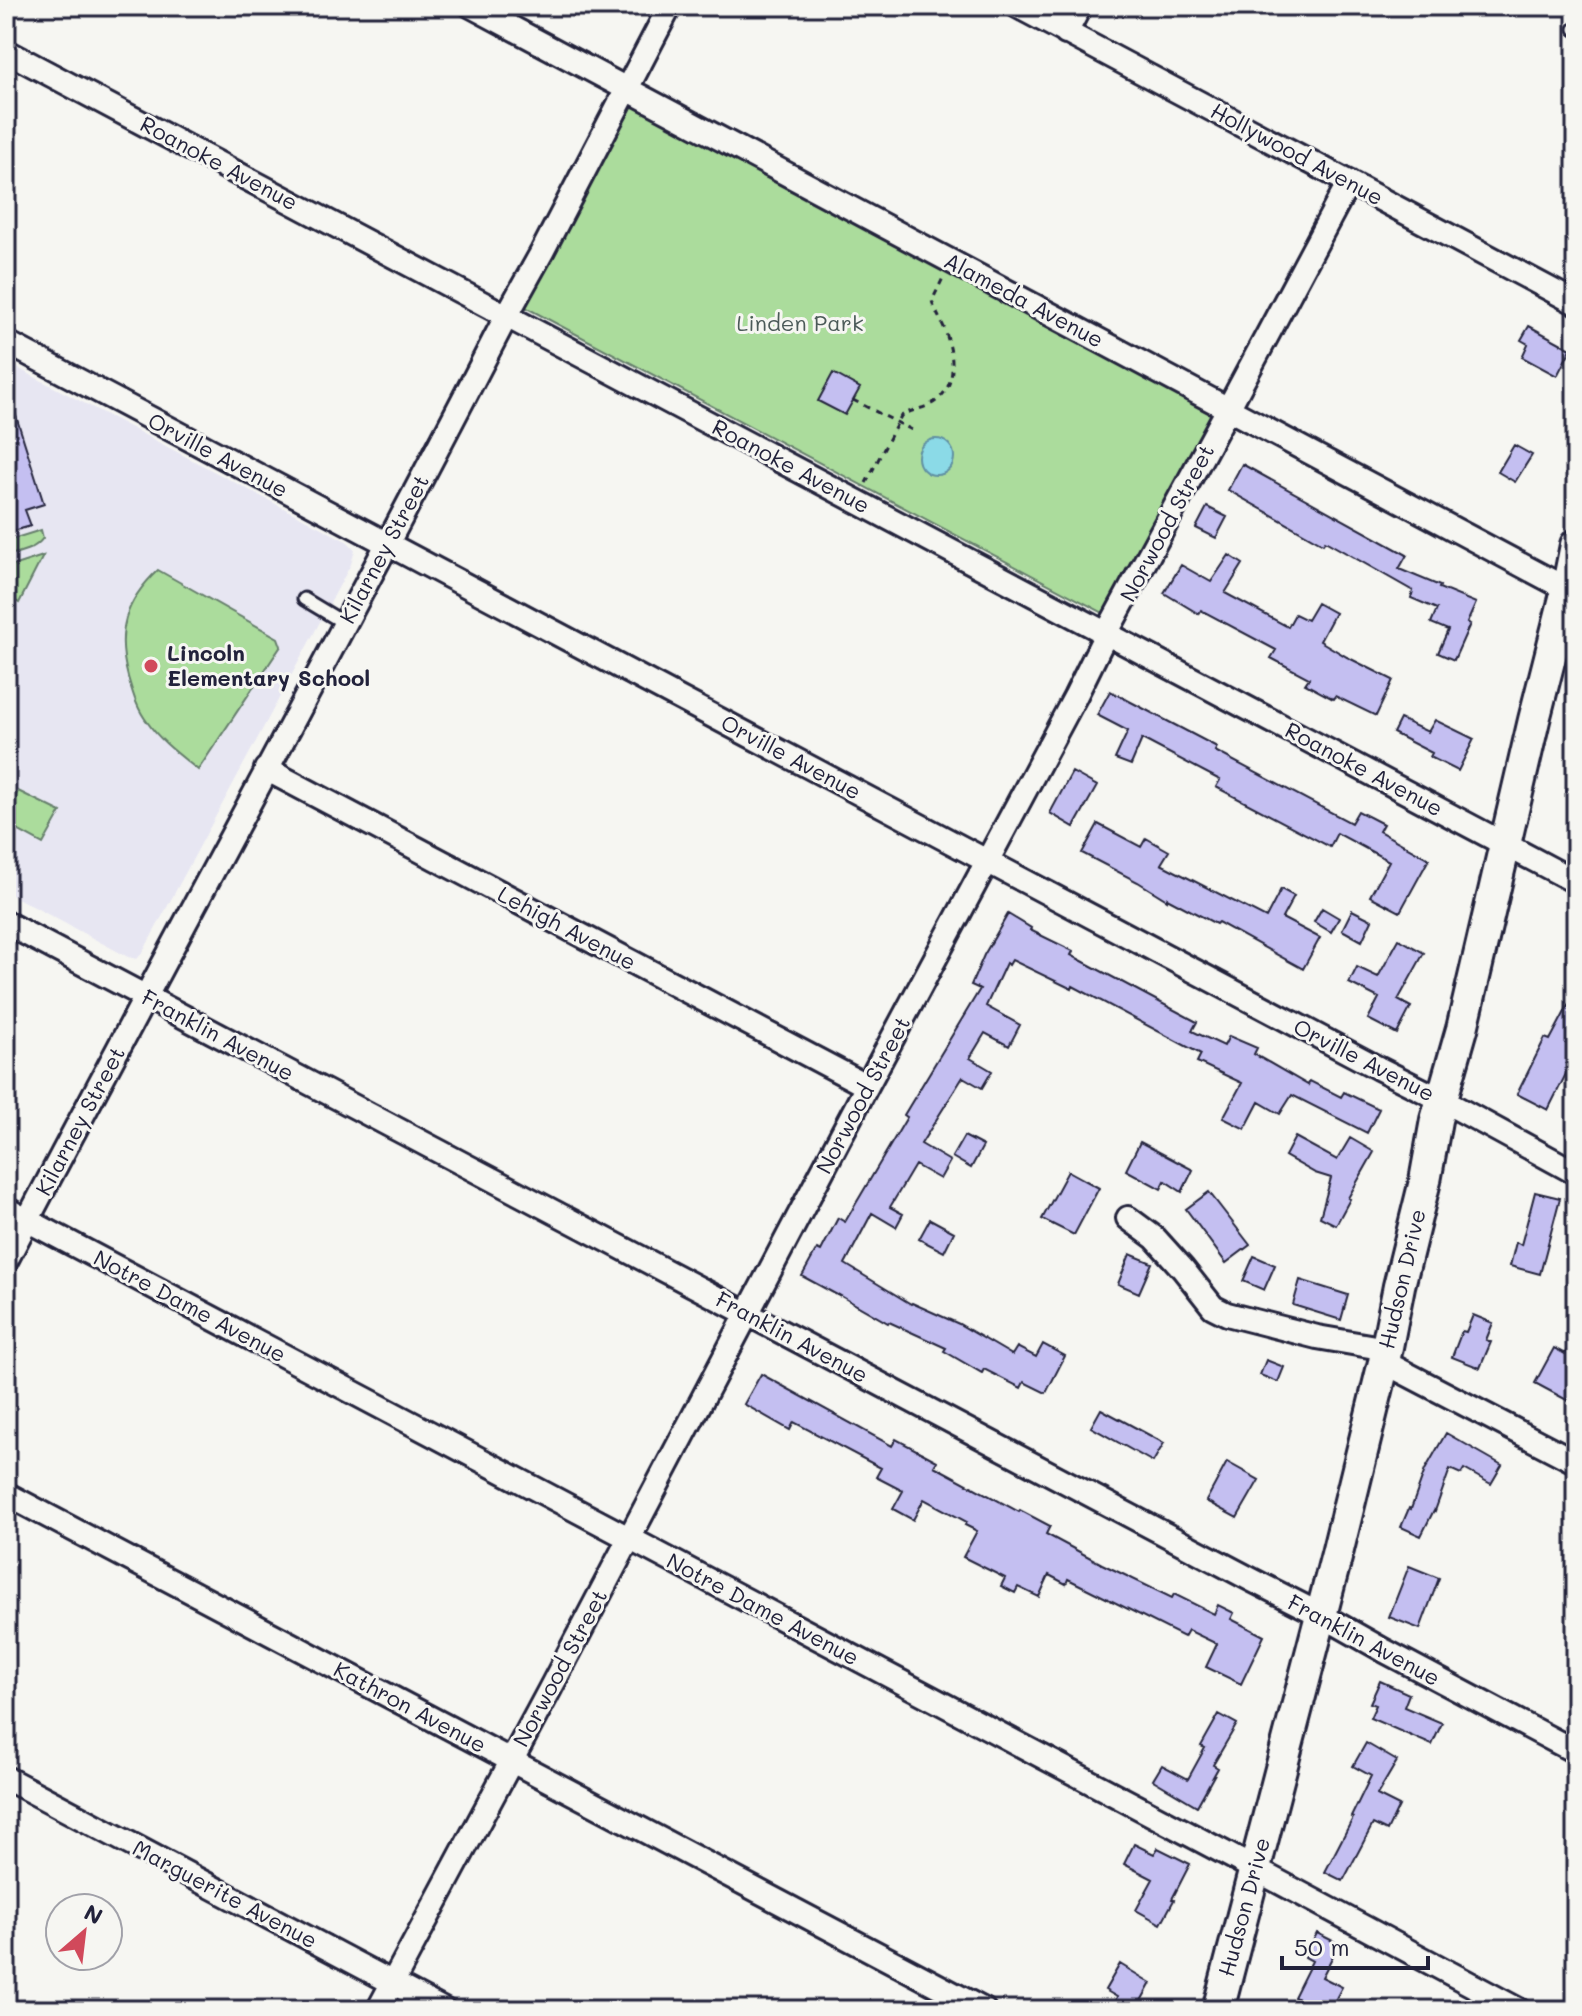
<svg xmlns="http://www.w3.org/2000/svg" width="1582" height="2016" viewBox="0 0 1582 2016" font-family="Mali,sans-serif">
<rect width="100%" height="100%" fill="#f6f6f2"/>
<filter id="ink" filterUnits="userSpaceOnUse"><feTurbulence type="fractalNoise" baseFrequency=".0125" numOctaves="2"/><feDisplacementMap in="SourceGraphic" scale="16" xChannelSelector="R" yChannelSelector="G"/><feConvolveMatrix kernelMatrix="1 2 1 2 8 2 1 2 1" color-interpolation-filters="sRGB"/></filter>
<g filter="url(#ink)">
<!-- built -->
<path fill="#e7e6f2" d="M6 362 348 542 355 550 351 564 210 827 143 952 137 959 128 957 6 892Z"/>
<!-- green -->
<path fill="#abdc9c" stroke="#667f6c" stroke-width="2" d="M632 105 1212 413 1105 614 525 307Z
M41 530 43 538C35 550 19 552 6 556V541Z
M43 556 19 603 6 595V568Z
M158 570 278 638 281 646 198 770C181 756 161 742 148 723 137 709 133 694 128 677 116 633 124 602 158 570Z
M18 791 61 812 43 844 6 824V819Z"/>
<!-- water -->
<path fill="#8bdae7" stroke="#6190a2" stroke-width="2" d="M918 457a18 18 0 1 1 36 0a18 18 0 1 1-36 0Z"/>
<!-- building -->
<path fill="#c4bff1" stroke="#22223b" stroke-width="2" d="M1529 326 1571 349 1557 376 1522 357 1528 344 1521 340Z
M833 373 860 388 845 415 818 401Z
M6 394H9L44 504 25 510 31 526 6 533Z
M1514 445 1532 455 1515 482 1498 472Z
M1242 464 1407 555 1399 569 1440 586 1439 588 1476 603 1467 623 1470 624 1454 660 1438 653 1448 630 1431 623 1437 609 1411 598 1413 591 1325 541 1323 544 1228 490Z
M1207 507 1227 517 1216 538 1196 528Z
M1229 555 1243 564 1225 593 1288 627 1295 614 1307 620 1317 603 1335 613 1320 641 1347 657 1393 680 1376 716 1335 696 1333 699 1305 684 1309 678 1271 658 1276 650 1201 610 1199 614 1164 593 1181 565 1211 582Z
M1110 691 1217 747 1215 751 1351 823 1358 811 1383 824 1379 831 1429 859 1400 912 1370 896 1389 861 1337 833 1330 847 1216 787 1220 780 1142 739 1131 765 1115 759 1128 731 1097 715Z
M1400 719 1428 732 1435 720 1474 739 1458 771 1430 757 1432 753 1393 733Z
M1072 772 1097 786 1074 827 1050 813Z
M1098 824 1141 847 1146 838 1169 851 1161 864 1266 918 1281 889 1294 896 1282 918 1320 938 1303 969 1218 922 1216 924 1167 898V900L1138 882 1082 853Z
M1322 908 1339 918 1331 932 1314 922Z
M1352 910 1372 920 1362 941 1342 930Z
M1008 914 1031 928 1030 930 1073 951 1071 955 1197 1022 1192 1031 1224 1046 1229 1036 1257 1048 1254 1054 1308 1085 1310 1081 1341 1097 1344 1092 1379 1109 1367 1133 1292 1095 1280 1114 1259 1102 1245 1129 1223 1118 1242 1083 1197 1062 1201 1054 1073 986 1072 989 1012 960 1009 965 1006 963 986 1006 1020 1025 1009 1046 985 1033 970 1058 992 1071 982 1088 963 1077 921 1144 950 1161 940 1179 915 1165 890 1207 903 1214 896 1227 872 1213 845 1264 911 1304 912 1303 959 1324 1012 1355 1017 1347 1036 1357 1043 1344 1065 1356 1046 1393 1024 1382 1021 1388 984 1369 982 1373 944 1351 946 1348 889 1322 888 1323 839 1295V1296L802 1276 817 1249 821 1251 838 1218 845 1222 907 1117 904 1115 980 989 971 985 984 955Z
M1399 939 1424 953 1398 1000 1411 1007 1397 1034 1368 1019 1379 998 1349 983 1357 967 1378 977Z
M1576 991V1054L1548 1110 1517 1094 1545 1038 1550 1040Z
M964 1136 983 1146 971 1168 952 1157Z
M1295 1137 1337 1160 1350 1138 1374 1152 1348 1198 1350 1199 1336 1225 1320 1217 1331 1178 1315 1173 1285 1156Z
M1140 1142 1193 1170 1182 1192 1165 1181 1161 1189 1126 1170Z
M1068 1171 1099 1188 1074 1235 1042 1219Z
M1209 1192 1250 1245 1226 1263 1186 1209Z
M1535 1192 1560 1198 1540 1274 1510 1266 1516 1242 1521 1245Z
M930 1219 954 1232 944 1252 919 1239Z
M1130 1254 1152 1263 1139 1293 1118 1284Z
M1254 1256 1275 1265 1264 1290 1243 1281Z
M1300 1280 1348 1295 1341 1320 1293 1305Z
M1473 1315 1493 1323 1486 1340 1491 1342 1480 1368 1452 1357 1462 1331 1466 1332Z
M1576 1332V1405L1535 1383 1554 1348 1565 1354Z
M1266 1360 1284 1367 1278 1382 1260 1375Z
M761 1374 892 1446 896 1439 937 1461 934 1466 1019 1512 1020 1510 1050 1526 1046 1534 1102 1564 1172 1598 1174 1594 1214 1614 1218 1605 1234 1613 1231 1619 1264 1636 1241 1684 1206 1667 1217 1644 1188 1630 1184 1637 1068 1579 1066 1584 1049 1575 1039 1597 1018 1587 1015 1593 1001 1586 1005 1578 963 1557 977 1531 965 1525 967 1522 924 1499 913 1520 893 1509 903 1491 876 1477 881 1468 794 1422 790 1430 744 1404Z
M1101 1409 1164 1443 1153 1462 1091 1427Z
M1446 1433 1502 1465 1491 1484 1464 1469 1461 1474 1450 1469 1435 1511 1434 1510 1421 1536 1401 1527 1409 1508 1411 1509 1425 1470Z
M1227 1462 1259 1480 1237 1518 1206 1501Z
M1409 1566 1439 1578 1420 1629 1389 1617Z
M1380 1681 1409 1694 1404 1707 1442 1723 1432 1745 1370 1718 1376 1705 1370 1703Z
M1219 1714 1237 1724 1213 1765 1218 1768 1197 1806 1153 1780 1162 1765 1188 1779 1205 1748 1201 1746Z
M1366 1743 1397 1761 1377 1795 1399 1806 1387 1831 1373 1824 1343 1881 1325 1872 1353 1818 1351 1817 1371 1776 1353 1766Z
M1134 1844 1154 1854 1158 1848 1190 1864 1172 1899 1174 1900 1161 1924 1136 1910 1153 1879 1124 1864Z
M1317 1933 1339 1944 1322 1977 1342 1987 1331 2008 1319 2002 1316 2008 1294 1997 1312 1961 1305 1957Z
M1120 1964 1151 1983 1136 2010H1123L1113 2004 1117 1997 1105 1990Z"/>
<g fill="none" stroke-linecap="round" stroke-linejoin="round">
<defs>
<path id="lane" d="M1575 29H1576
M304 599 344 623"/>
<path id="street" d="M471 6 1576 594
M1017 6 1576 303
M1066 33 1080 6
M6 51 1576 882
M6 342 1378 1068 1442 1100 1576 1173
M266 769 867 1086
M6 923 1252 1580 1321 1615 1385 1651 1576 1752
M6 1209 1223 1852 1519 2010
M1128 1218 1155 1238 1183 1269 1213 1307 1227 1314 1317 1337 1387 1349
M6 1261C171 945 344 632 507 315L542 252 670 6
M1384 1362 1576 1462
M6 1494 984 2010
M6 1778 444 2010
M378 2010 550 1689 867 1086 1075 697 1107 632 1228 409 1349 182"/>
<path id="secondary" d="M1218 2010 1337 1554 1384 1362 1399 1286 1425 1181 1436 1120 1462 1029 1534 720 1567 590 1576 545"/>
</defs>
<!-- lane casing -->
<use href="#lane" stroke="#22223b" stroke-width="17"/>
<!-- street casing -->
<use href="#street" stroke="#22223b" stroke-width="28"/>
<!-- secondary casing -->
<use href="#secondary" stroke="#22223b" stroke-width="36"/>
<!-- path -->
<path stroke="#22223b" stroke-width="3" stroke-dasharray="6 6" stroke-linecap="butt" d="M853 400 914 431
M866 483 901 416C912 409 926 409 936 401 959 383 953 354 945 330 941 320 935 311 932 301L943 278"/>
<!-- lane -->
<use href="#lane" stroke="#f6f6f2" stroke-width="11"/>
<!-- street -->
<use href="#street" stroke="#f6f6f2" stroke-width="22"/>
<!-- secondary -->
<use href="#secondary" stroke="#f6f6f2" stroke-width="30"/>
</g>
</g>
<!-- markers -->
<circle fill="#d1495b" stroke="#f6f6f2" stroke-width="3" cx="151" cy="666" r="8"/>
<g text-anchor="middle" stroke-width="6" stroke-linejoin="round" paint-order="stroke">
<!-- street labels -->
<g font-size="22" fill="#22223b" stroke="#f6f6f2">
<text transform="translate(1297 154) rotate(28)" y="8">Hollywood Avenue</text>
<text transform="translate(219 163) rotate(28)" y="8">Roanoke Avenue</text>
<text transform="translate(1024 300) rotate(28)" y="8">Alameda Avenue</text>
<text transform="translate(218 455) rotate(28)" y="8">Orville Avenue</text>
<text transform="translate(791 466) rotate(28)" y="8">Roanoke Avenue</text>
<text transform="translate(1167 523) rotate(-62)" y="8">Norwood Street</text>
<text transform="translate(384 549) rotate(-62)" y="8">Kilarney Street</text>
<text transform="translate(791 757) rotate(28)" y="8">Orville Avenue</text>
<text transform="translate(1364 769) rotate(28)" y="8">Roanoke Avenue</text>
<text transform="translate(567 928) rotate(28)" y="8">Lehigh Avenue</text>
<text transform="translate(218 1035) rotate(28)" y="8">Franklin Avenue</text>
<text transform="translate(1364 1060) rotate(27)" y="8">Orville Avenue</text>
<text transform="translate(863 1095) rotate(-62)" y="8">Norwood Street</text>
<text transform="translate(80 1121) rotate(-62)" y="8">Kilarney Street</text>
<text transform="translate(1402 1279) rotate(-77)" y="8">Hudson Drive</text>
<text transform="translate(190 1306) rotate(28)" y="8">Notre Dame Avenue</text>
<text transform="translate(792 1337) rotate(28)" y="8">Franklin Avenue</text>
<text transform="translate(763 1609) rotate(28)" y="8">Notre Dame Avenue</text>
<text transform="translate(1364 1640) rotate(28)" y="8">Franklin Avenue</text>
<text transform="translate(560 1668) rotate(-62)" y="8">Norwood Street</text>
<text transform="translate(410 1707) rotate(28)" y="8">Kathron Avenue</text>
<text transform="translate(225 1894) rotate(28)" y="8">Marguerite Avenue</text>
<text transform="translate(1244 1907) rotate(-75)" y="8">Hudson Drive</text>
</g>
<!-- park labels -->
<g font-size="22" fill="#4b5a58" stroke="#f6f6f2">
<text x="800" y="331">Linden Park</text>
</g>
<!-- poi labels -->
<g font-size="22" font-weight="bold" fill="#22223b" stroke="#f6f6f2" text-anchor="start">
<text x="167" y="661">Lincoln<tspan x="167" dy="25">Elementary School</tspan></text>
</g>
</g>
<!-- margin -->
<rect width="1582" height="2016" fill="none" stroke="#f6f6f2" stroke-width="32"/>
<rect x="16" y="16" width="1550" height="1984" fill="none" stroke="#22223b" stroke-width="3" filter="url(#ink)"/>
<!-- north arrow -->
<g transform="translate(84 1932) rotate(28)"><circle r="38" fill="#f6f6f2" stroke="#a1a1a9" stroke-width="2"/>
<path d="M0-6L14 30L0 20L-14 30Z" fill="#d1495b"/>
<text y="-12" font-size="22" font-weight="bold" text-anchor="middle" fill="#22223b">N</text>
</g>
<!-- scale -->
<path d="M1282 1956v12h146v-12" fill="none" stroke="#22223b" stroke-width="4"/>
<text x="1294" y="1956" font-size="24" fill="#22223b" stroke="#f6f6f2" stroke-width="6" paint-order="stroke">50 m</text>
</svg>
